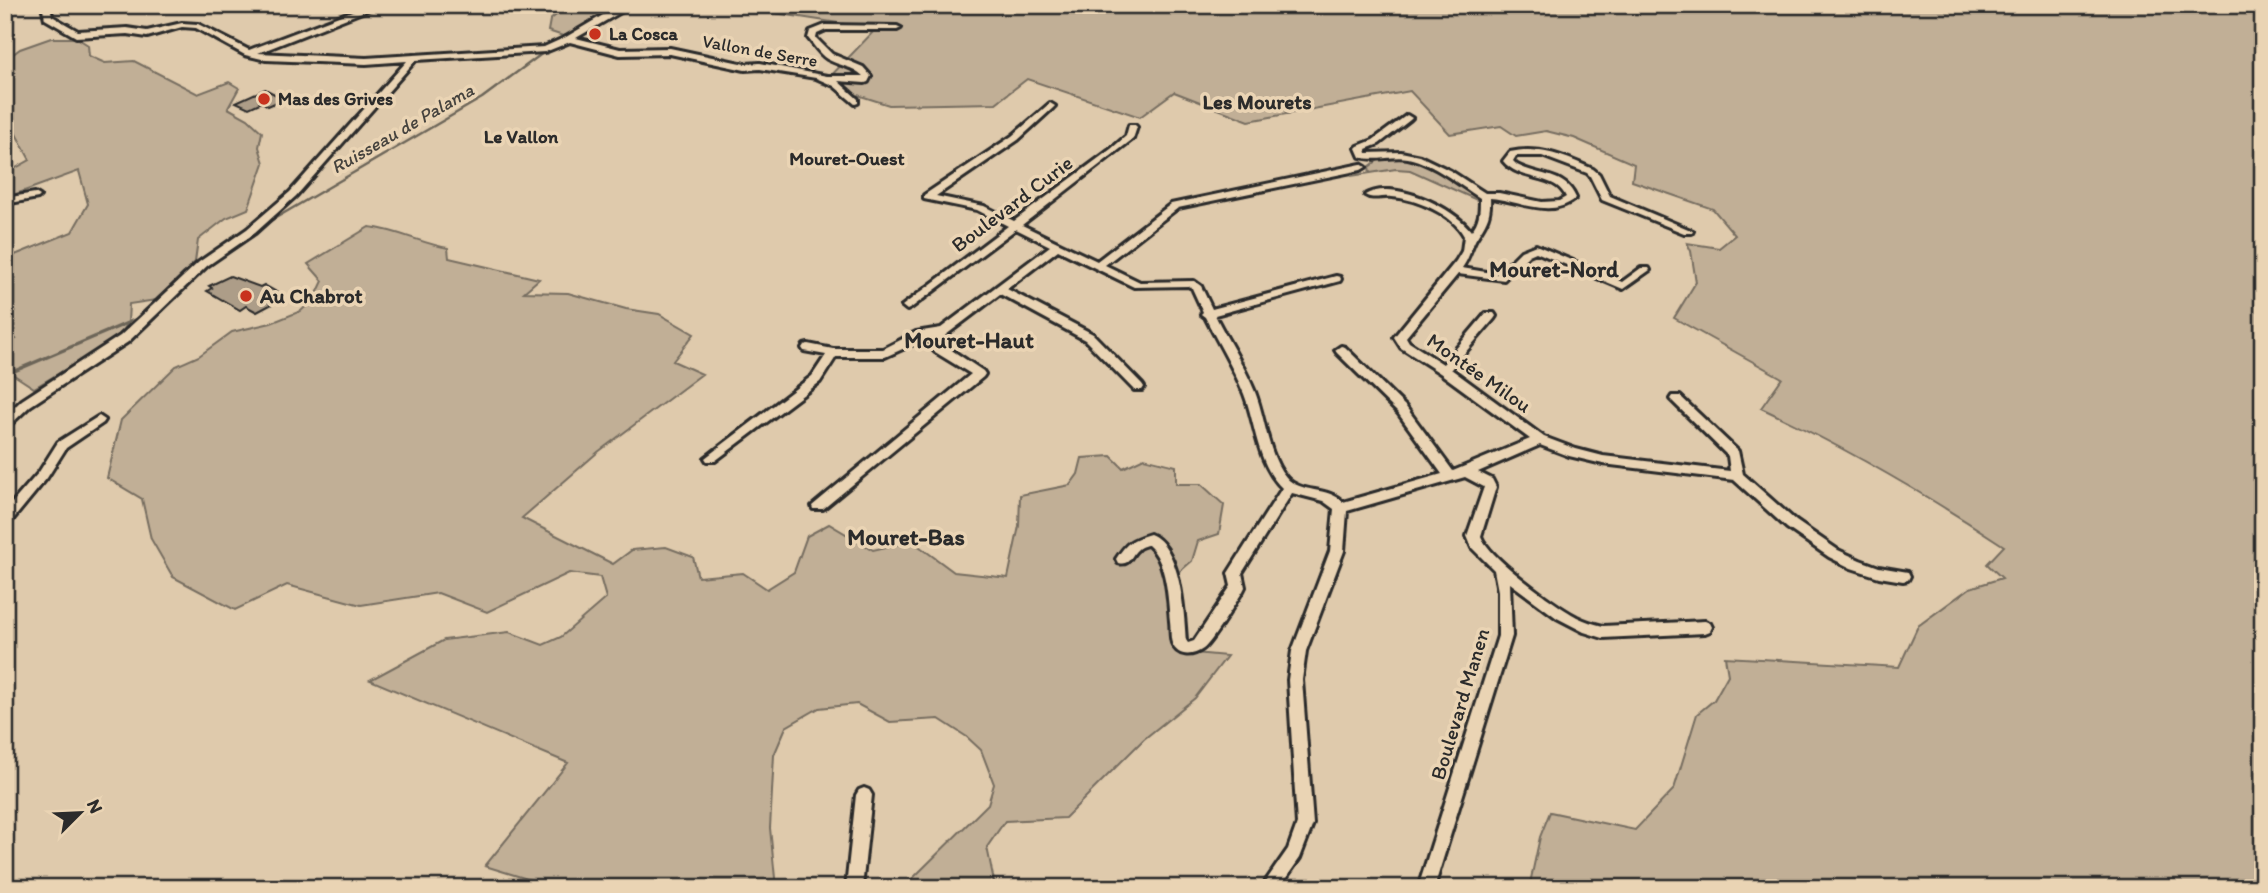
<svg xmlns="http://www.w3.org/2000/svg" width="2268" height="893" viewBox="0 0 2268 893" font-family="Itim,sans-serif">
<rect width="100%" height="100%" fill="#dfcaac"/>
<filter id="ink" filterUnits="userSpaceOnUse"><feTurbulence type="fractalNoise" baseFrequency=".0143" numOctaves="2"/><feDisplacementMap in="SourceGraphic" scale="14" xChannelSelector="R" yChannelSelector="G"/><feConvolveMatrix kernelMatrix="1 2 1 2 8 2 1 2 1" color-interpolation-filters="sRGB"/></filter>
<g filter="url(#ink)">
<!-- green -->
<path fill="#c1af96" stroke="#766d60" stroke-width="2" d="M569 5H618L566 37 548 31 550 20Z
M723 5H2263V888H1529L1540 837 1550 812 1635 830 1674 789 1697 714 1714 700 1728 675 1725 657 1899 667 1918 626 1970 588 2002 578 1987 564 2004 546C1927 495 1844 447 1761 408L1782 378 1674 318 1696 282 1691 251 1687 243 1719 248 1735 235 1713 209 1632 181 1634 164 1574 138 1546 131 1516 136 1501 126 1450 134 1410 91 1249 121 1174 92 1140 117 1027 79 996 103 889 105 823 84 876 29Z
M51 38H77L88 45 89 56 105 63 134 61 198 94 229 82 239 88 228 108 248 119 262 132 259 147 264 163 248 209 226 218 198 240 195 262 156 300 129 304 128 322 120 337 34 388 11 373 5 375V344L16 339 5 331V259L72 232 88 204 79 171 5 198V174L30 160 8 119H5V60L20 49Z
M1402 157 1422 162 1474 193 1479 201 1410 170 1396 169 1351 176 1370 173 1369 167 1381 158Z
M369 227C398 230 420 243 448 248L449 258 539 279 524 292 568 293 626 309 659 314 694 334 673 361 702 374 598 452 522 518 613 564 632 550 666 547 693 557 698 577 743 573 767 589 794 572 807 536 829 524 873 550 912 541 954 572 1008 578 1019 526 1020 495 1070 485 1078 474 1082 458 1111 456 1123 468 1144 458 1176 466V484H1201L1224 505 1219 534 1198 541 1192 561 1177 574 1186 624 1184 652 1227 656 1195 698 1144 739 1065 818 1005 821 987 847 995 886 992 888H908L906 885 988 804 994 784 981 750 967 737 939 719 890 722 857 704 819 708 786 727 774 755 770 828 776 888H557L485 866 568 763 370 680 444 640 509 632 543 645 561 637 606 598 600 577 569 573 487 612 438 593 361 605 287 585 235 610 173 577 151 539 142 499 107 478 121 420 176 366 199 356 232 332 271 323 301 311 315 298 323 281 308 264Z"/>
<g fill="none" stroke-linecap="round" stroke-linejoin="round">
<!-- stream-far1 -->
<path stroke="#6c6559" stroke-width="2.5" d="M267 223 482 98 547 50"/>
<!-- stream -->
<path stroke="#6c6559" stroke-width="3.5" d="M5 375 139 318"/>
</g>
<!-- building -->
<path fill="#ad9d88" stroke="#2b2b2b" stroke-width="2" d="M265 89 284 99 268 106 262 102 249 108 236 102Z
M230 276 260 287 264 285 280 294 268 301 272 304 257 312 246 306 240 310 207 291 212 288 209 286Z"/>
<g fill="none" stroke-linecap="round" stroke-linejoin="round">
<defs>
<path id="minor" d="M42 5H50L52 16 78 31 127 28 147 31 182 23 198 24 249 50 368 5H380L258 53 366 58 544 47 566 37 620 5H629L628 8 576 38 620 49 670 48 745 64 760 63 827 76H863C853 66 839 66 827 59 819 54 814 45 808 38L810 31 825 25 897 26 901 28 897 30H826L817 34 816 38 832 54 863 67 871 76 868 82 865 83 838 81 858 99V103L855 104 834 86 816 78 760 69 745 70 670 54 620 55 570 42 545 52 416 60 296 196 255 233 207 266 128 342 30 406 9 426 5 427V416L22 400 120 336 199 262 247 229 290 192 407 61 366 64 266 60 245 55 196 28 182 27 147 37 127 34 76 37 45 19Z
M1050 103 1055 106 1053 108 1018 140 936 196 984 206 1014 221 1111 149 1126 136 1129 125H1135L1137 127 1133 139 1022 225 1097 261 1171 204 1361 164 1366 167 1361 170 1178 208 1105 265 1140 282 1194 281 1201 286 1212 309 1336 276 1340 277 1341 279 1340 281 1215 315C1228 341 1244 365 1255 392 1265 417 1268 456 1286 477 1300 494 1328 486 1343 502L1442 474 1398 413 1337 353 1335 350 1341 346 1345 347 1406 407 1453 471 1530 439 1440 373 1401 348 1394 337 1456 261 1462 251 1464 236C1453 214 1416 199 1392 197 1383 196 1372 200 1365 195 1392 178 1454 207 1471 231 1480 221 1480 211 1480 198 1458 184 1434 164 1408 158 1392 155 1376 162 1360 157L1356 148 1358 146 1373 140 1407 115 1412 118 1410 120 1379 144 1366 149 1367 153 1401 152 1420 156 1451 171 1485 193H1499L1542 202 1559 201 1566 197C1556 173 1521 183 1503 161L1510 152C1540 145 1566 157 1593 169L1599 174 1610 196 1693 231 1692 233H1684L1602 200 1590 176 1587 173 1542 156H1516L1513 161 1517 165C1540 177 1565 172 1576 198 1551 220 1518 200 1490 198 1491 216 1486 223 1477 237 1472 244 1470 257 1462 268L1498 274 1521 251 1536 245 1622 282 1641 268H1649L1650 270 1623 289 1536 252 1529 255 1504 280 1458 274 1406 337 1409 342 1443 364 1486 313H1494L1496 316 1494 319 1451 369 1544 437 1576 449 1603 456 1730 471 1728 456 1670 399 1672 396H1680L1738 451 1743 474 1796 521 1838 550 1860 560 1879 567 1908 572 1910 576 1908 580 1903 581 1879 577 1851 568 1829 557 1787 528 1734 480 1603 464 1569 456 1540 445 1478 472 1492 479 1496 487 1481 536C1489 558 1555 605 1577 617 1585 621 1594 624 1603 626L1705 621 1710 623 1712 627 1710 631 1705 633 1603 638 1584 632 1557 618 1510 583 1512 636 1434 888H1418L1498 636V591L1494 570 1472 548 1467 536 1484 487 1465 477 1347 511 1344 551 1306 651 1302 680 1313 824 1300 858 1279 888H1261L1288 849 1297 824 1288 680 1292 651 1330 551 1334 509 1323 501 1292 493 1242 573 1245 587 1243 591C1236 602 1211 644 1203 649 1192 657 1177 657 1172 643 1170 637 1171 628 1170 621 1168 598 1167 561 1148 545 1146 545 1140 547 1138 549 1130 555 1131 566 1118 563L1116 559C1127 542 1131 540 1150 534 1181 546 1184 612 1186 640L1188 643 1194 641 1231 586 1228 573 1282 488C1257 464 1256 425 1244 394 1233 367 1218 343 1205 317L1201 314 1203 312 1192 288 1188 286 1134 287 1058 250 1007 289 1093 334 1142 384 1144 387 1142 390H1134L1085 340 1000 294 938 341 983 371 985 374 983 377 823 509H813L812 506 971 374 935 352 925 341 929 337 885 357H836L820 382 715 461H707L705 458 812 376 826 355 804 351 802 348 804 345 808 344 833 349H883L916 332 941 328 1050 246 1016 229 911 308 907 310 902 306 1008 226 977 210 924 199V195L1012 136Z
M35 193 40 196 38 198 5 204V198Z
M99 416 105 420 103 423 66 448 47 478 10 523 5 525V511L39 472 58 442Z
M864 788 869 790 872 795 862 888H846L856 795 859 790Z"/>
</defs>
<!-- minor casing -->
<use href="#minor" stroke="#2b2b2b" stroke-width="6"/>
<!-- minor -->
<use href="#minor" fill="#ead4b4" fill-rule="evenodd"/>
</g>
</g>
<!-- markers -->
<g fill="#c8321e" stroke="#ead4b4" stroke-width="2.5">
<circle cx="595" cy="34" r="7"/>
<circle cx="264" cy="99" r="7"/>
<circle cx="246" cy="296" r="7"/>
</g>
<g text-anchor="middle" stroke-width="7" stroke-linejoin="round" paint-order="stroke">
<!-- far-poi labels -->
<g font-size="18" font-weight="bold" fill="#2b2b2b" stroke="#ead4b4" text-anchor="start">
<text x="609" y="40">La Cosca</text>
<text x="278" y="105">Mas des Grives</text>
</g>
<!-- far-street labels -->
<g font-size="18" fill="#2b2b2b" stroke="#ead4b4">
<text transform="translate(760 51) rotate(10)" y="6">Vallon de Serre</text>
</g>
<!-- far-water labels -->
<g font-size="19" font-style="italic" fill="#46433e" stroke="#ead4b4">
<text transform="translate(402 128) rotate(-30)" y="7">Ruisseau de Palama</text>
</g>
<!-- far-neighbourhood labels -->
<g font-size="19" font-weight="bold" fill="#2b2b2b" stroke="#ead4b4">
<text x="521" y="143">Le Vallon</text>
<text x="847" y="165">Mouret-Ouest</text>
</g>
<!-- far-quarter labels -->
<g font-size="21" font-weight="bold" fill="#2b2b2b" stroke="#ead4b4">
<text x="1257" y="109">Les Mourets</text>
</g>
<!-- street labels -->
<g font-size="21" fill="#2b2b2b" stroke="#ead4b4">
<text transform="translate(1012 204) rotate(-37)" y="7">Boulevard Curie</text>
<text transform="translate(1479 373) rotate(35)" y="7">Montée Milou</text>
<text transform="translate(1460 704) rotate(-73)" y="7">Boulevard Manen</text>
</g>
<!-- poi labels -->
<g font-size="21" font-weight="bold" fill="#2b2b2b" stroke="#ead4b4" text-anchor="start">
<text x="260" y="303">Au Chabrot</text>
</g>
<!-- neighbourhood labels -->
<g font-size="23" font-weight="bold" fill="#2b2b2b" stroke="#ead4b4">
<text x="1554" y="277">Mouret-Nord</text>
<text x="969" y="348">Mouret-Haut</text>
<text x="906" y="545">Mouret-Bas</text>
</g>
</g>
<!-- margin -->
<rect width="2268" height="893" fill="none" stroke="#ead4b4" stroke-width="28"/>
<rect x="14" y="14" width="2240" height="865" fill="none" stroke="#2b2b2b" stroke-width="2.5" filter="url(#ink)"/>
<!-- north arrow -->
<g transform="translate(80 813) rotate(66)" stroke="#ead4b4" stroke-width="5" paint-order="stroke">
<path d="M0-5L12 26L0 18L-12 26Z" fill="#2b2b2b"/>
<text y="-10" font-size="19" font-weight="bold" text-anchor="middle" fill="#2b2b2b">N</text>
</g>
</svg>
